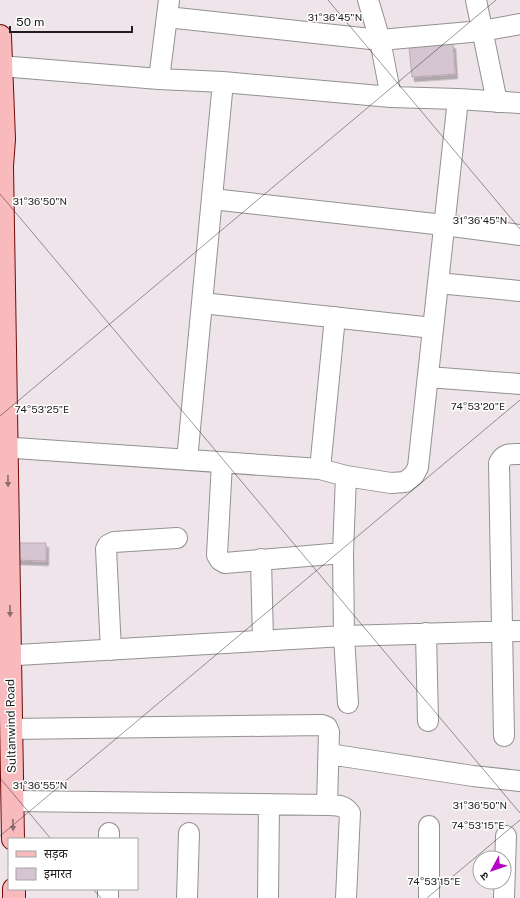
<svg xmlns="http://www.w3.org/2000/svg" width="520" height="898" viewBox="0 0 520 898" font-family="'Public Sans','Noto Sans Devanagari',sans-serif">
<defs>
<filter id="shadow"><feDropShadow dx="2.5" dy="4.5" stdDeviation="0" flood-color="#0004"/></filter>
</defs>
<rect width="100%" height="100%" fill="#efe4e9"/>
<!-- building -->
<path fill="#d5c5d0" stroke="#c0a7b7" filter="url(#shadow)" d="M453 44 455 74 412 77 409 47Z
M17 543H46V561L17 560Z"/>
<g fill="none" stroke-linecap="round" stroke-linejoin="round">
<defs>
<path id="street" d="M368 0 380 40 391 97
M476 0 497 102
M167 17 380 40 482 31 520 24
M0 66 159 79 223 82 391 97 458 99 520 103
M159 79 169 0
M212 199 444 225 520 235
M438 283 520 291
M202 303 433 328
M428 377 520 384
M0 447 320 469 346 476 391 483 405 482 414 475 418 467 458 99
M187 460 223 82
M222 463 217 555 220 560 225 563 343 553
M320 469 335 317
M346 476 343 553 344 636 520 631
M261 559 263 641
M426 633 428 721
M111 650 106 549 108 545 114 542 177 538
M0 656 344 636 348 703
M11 729 322 725 327 727 329 732 327 805 13 801
M504 736 499 463C504 453 510 454 520 454
M329 754 473 776 520 781
M327 805C337 805 344 805 350 813L346 898
M109 839V833
M108 898V889
M187 898 189 833
M268 898 269 804
M429 898V826
M504 898 506 836"/>
<path id="secondary" d="M0 36 4 139 2 166 13 839
M14 889V898"/>
</defs>
<!-- street casing -->
<use href="#street" stroke="#929292" stroke-width="22"/>
<!-- secondary casing -->
<use href="#secondary" stroke="#720a08" stroke-width="24"/>
<!-- street -->
<use href="#street" stroke="#fff" stroke-width="20"/>
<!-- secondary -->
<use href="#secondary" stroke="#f8babc" stroke-width="22"/>
</g>
<!-- one-way arrows -->
<defs><path id="oneway-solid" d="M-6-.8H1V-3.2L6.5 0L1 3.2V.8H-6Z"/></defs>
<g fill="#8b6c6d">
<use href="#oneway-solid" transform="translate(8 481) rotate(89)"/>
<use href="#oneway-solid" transform="translate(10 611) rotate(89)"/>
<use href="#oneway-solid" transform="translate(13 825) rotate(89)"/>
</g>
<!-- ticks -->
<path fill="none" stroke="#1e1e1e" stroke-width="1" stroke-opacity="0.45" d="M328 0 520 229M0 194 520 813M0 416 496 0M0 778 51 839M0 836 520 400M93 889 101 898M427 898 520 820"/>
<g text-anchor="middle" stroke-width="3" stroke-linejoin="round" paint-order="stroke">
<!-- street labels -->
<g font-size="12" fill="#1e1e1e" stroke="#fff">
<text transform="translate(11 726) rotate(-91)" y="4">Sultanwind Road</text>
</g>
</g>
<g font-size="10" text-anchor="middle" fill="#1e1e1e" stroke="#fff" stroke-width="3" stroke-linejoin="round" paint-order="stroke">
<text x="335" y="21">31°36'45"N</text>
<text x="40" y="205">31°36'50"N</text>
<text x="480" y="224">31°36'45"N</text>
<text x="478" y="410">74°53'20"E</text>
<text x="42" y="413">74°53'25"E</text>
<text x="40" y="789">31°36'55"N</text>
<text x="480" y="809">31°36'50"N</text>
<text x="478" y="829">74°53'15"E</text>
<text x="434" y="885">74°53'15"E</text>
</g>
<!-- legend -->
<rect x="8" y="838" width="130" height="52" fill="#ffffff" stroke="#a5a5a5"/>
<rect x="16" y="851" width="20" height="6" fill="#f8babc" stroke="#a5a5a5"/>
<text x="44" y="858" font-size="12" fill="#1e1e1e">सड़क</text>
<rect x="16" y="868" width="20" height="12" fill="#d5c5d0" stroke="#a5a5a5"/>
<text x="44" y="878" font-size="12" fill="#1e1e1e">इमारत</text>
<!-- north arrow -->
<g transform="translate(492 870) rotate(230)"><circle r="19" fill="#ffffff" stroke="#a5a5a5"/>
<path d="M0-3L7 15L0 10L-7 15Z" fill="#b506c6"/>
<text y="-6" font-size="11" font-weight="bold" text-anchor="middle" fill="#1e1e1e">उ</text>
</g>
<!-- scale -->
<path d="M10 26v6h122v-6" fill="none" stroke="#1e1e1e" stroke-width="2"/>
<text x="16" y="26" font-size="12" fill="#1e1e1e" stroke="#ffffff" stroke-width="3" paint-order="stroke">50 m</text>
</svg>
